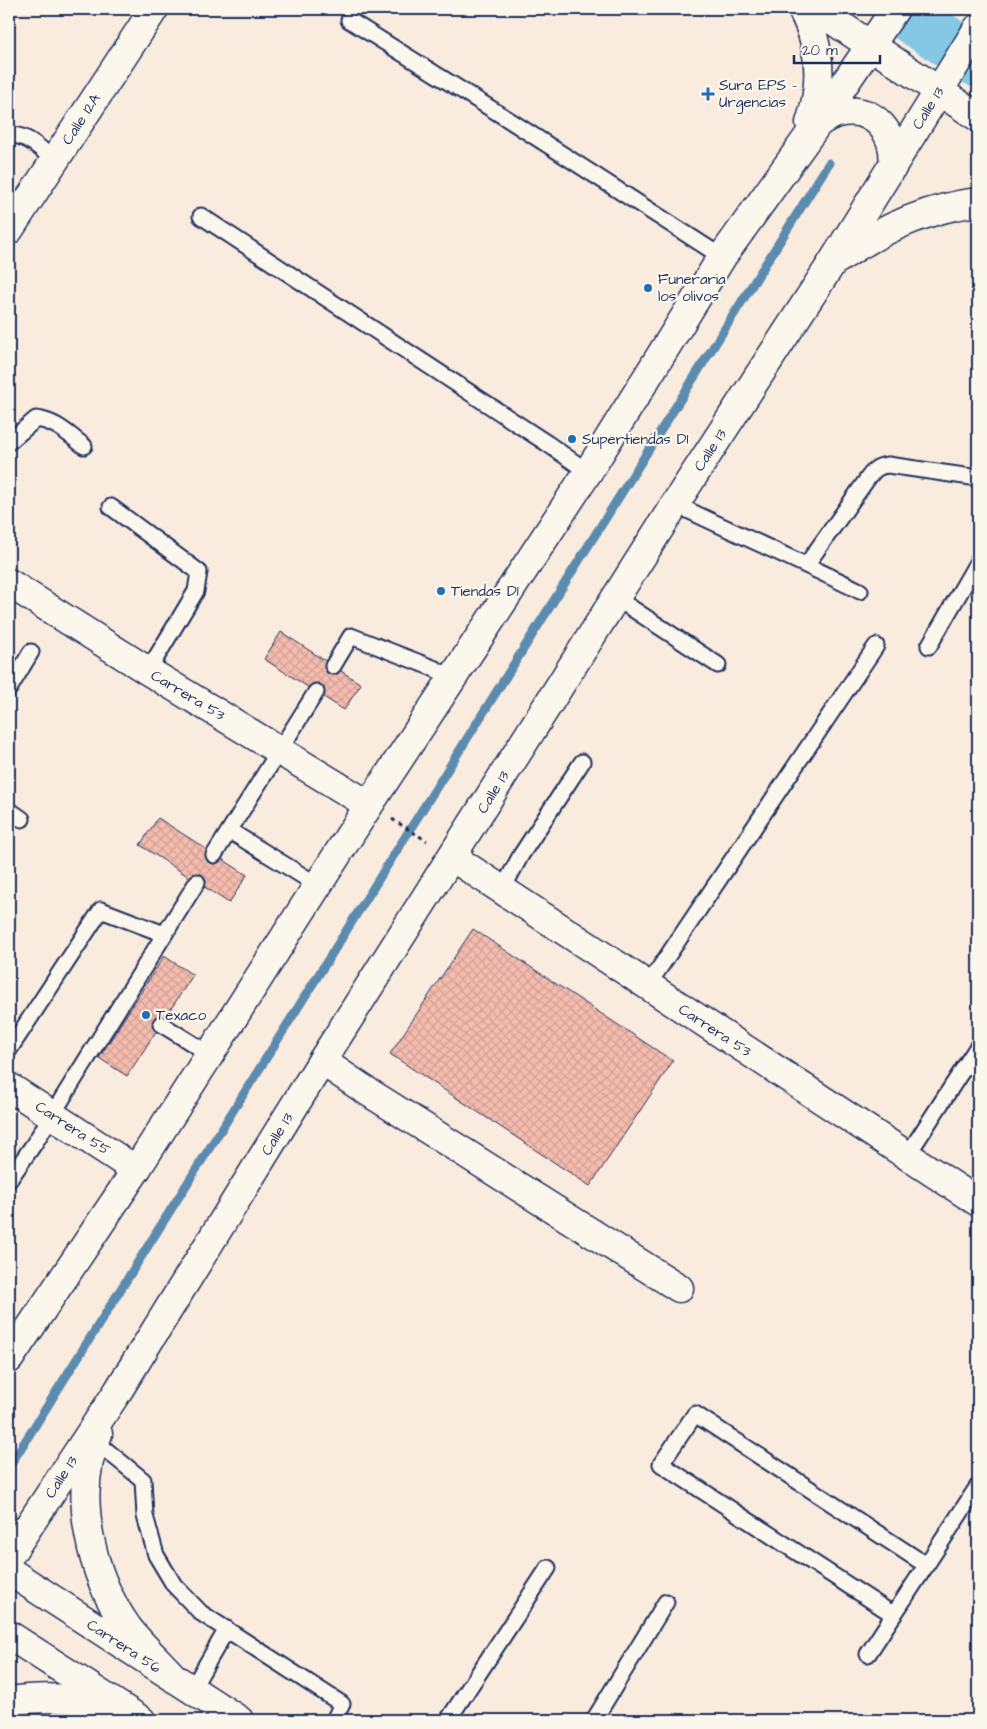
<svg xmlns="http://www.w3.org/2000/svg" width="987" height="1729" viewBox="0 0 987 1729" font-family="'Architects Daughter',sans-serif">
<defs>
<pattern id="building-cross-hatch" width="8" height="8" patternUnits="userSpaceOnUse" patternTransform="scale(1.25)"><rect width="8" height="8" fill="#f5bbad"/><path d="M0 0l8 8M0 8l8-8" fill="none" stroke="#d1a197"/></pattern>
</defs>
<rect width="100%" height="100%" fill="#faebdf"/>
<filter id="ink" filterUnits="userSpaceOnUse"><feTurbulence type="fractalNoise" baseFrequency=".02" numOctaves="2"/><feDisplacementMap in="SourceGraphic" scale="10" xChannelSelector="R" yChannelSelector="G"/><feConvolveMatrix kernelMatrix="1 2 1 2 8 2 1 2 1" color-interpolation-filters="sRGB"/></filter>
<g filter="url(#ink)">
<g fill="none" stroke-linecap="round" stroke-linejoin="round">
<!-- stream -->
<path stroke="#5b8bb0" stroke-width="9" d="M9 1467 829 163"/>
<!-- river -->
<path stroke="#85c8e6" stroke-width="51" d="M897 9 978 62"/>
</g>
<!-- building -->
<path fill="url(#building-cross-hatch)" stroke="#1b2f5e" d="M281 632 361 684 344 710 264 659Z
M158 818 247 875 229 903 140 845Z
M473 929 673 1061 590 1186 390 1054Z
M164 956 193 975 127 1076 99 1058Z"/>
<g fill="none" stroke-linecap="round" stroke-linejoin="round">
<defs>
<path id="lane" d="M349 20 506 118 722 257
M9 135C27 134 41 149 54 160
M201 216 548 444 588 472
M9 442 36 419C56 421 69 435 84 446
M675 504C737 534 799 561 860 591
M111 507 199 572 196 591 148 671
M807 564 868 478C874 470 877 466 888 465L978 478
M616 598 718 665
M929 646 978 561
M333 666 351 636 433 668 453 678
M9 689 31 652
M9 810 22 819
M230 831 319 886
M214 855 316 692
M502 890 521 855 582 762
M648 985 876 646
M161 1024 211 1055
M9 1050 101 910 164 934
M907 1156 978 1046
M9 1180 34 1144 197 882
M95 1441 143 1480 145 1516 156 1555 174 1585 201 1613 342 1704 334 1720
M894 1615 661 1464 695 1414 926 1565
M868 1654 978 1486
M192 1689 227 1629
M448 1720 548 1568
M594 1720 666 1602"/>
<path id="street" d="M9 230 154 9
M9 583 148 671 369 805
M452 857 978 1202
M322 1061 362 1088 679 1288
M9 1087 136 1170"/>
<path id="secondary" d="M802 9C821 45 823 84 810 123
M816 9 978 117
M818 123C825 118 833 113 843 112 875 107 897 135 893 166
M838 259C880 230 927 208 978 202
M9 1359 136 1170 369 805 588 472 722 257 818 123 895 9
M98 1434C71 1493 91 1577 128 1628 142 1646 160 1662 175 1679
M9 1556 118 1391 322 1061 675 504 832 263 978 28
M9 1571 239 1720
M9 1635 141 1720
M9 1701C40 1696 78 1698 109 1704"/>
</defs>
<!-- lane casing -->
<use href="#lane" stroke="#1b2f5e" stroke-width="19"/>
<!-- street casing -->
<use href="#street" stroke="#1b2f5e" stroke-width="31"/>
<!-- secondary casing -->
<use href="#secondary" stroke="#1b2f5e" stroke-width="31"/>
<!-- path -->
<path stroke="#1b2f5e" stroke-width="3" stroke-dasharray="4 4" stroke-linecap="butt" d="M392 819 427 841"/>
<!-- lane -->
<use href="#lane" stroke="#fbf7ec" stroke-width="15"/>
<!-- street -->
<use href="#street" stroke="#fbf7ec" stroke-width="28"/>
<!-- secondary -->
<use href="#secondary" stroke="#fbf7ec" stroke-width="28"/>
</g>
</g>
<!-- markers -->
<g fill="#1f6fb2" stroke="#fbf7ec" stroke-width="2">
<path d="M705.5 86.5h5v5h5v5h-5v5h-5v-5h-5v-5h5z"/>
<circle cx="648" cy="288" r="5"/>
<circle cx="572" cy="439" r="5"/>
<circle cx="441" cy="591" r="5"/>
<circle cx="146" cy="1015" r="5"/>
</g>
<g text-anchor="middle" stroke-width="4.5" stroke-linejoin="round" paint-order="stroke">
<!-- poi labels -->
<g font-size="15" fill="#1b2f5e" stroke="#fbf7ec" text-anchor="start">
<text x="719" y="90">Sura EPS -<tspan x="719" dy="17">Urgencias</tspan></text>
<text x="658" y="284">Funeraria<tspan x="658" dy="17">los olivos</tspan></text>
<text x="582" y="444">Supertiendas D1</text>
<text x="451" y="596">Tiendas D1</text>
<text x="156" y="1020">Texaco</text>
</g>
<!-- street labels -->
<g font-size="15" fill="#1b2f5e" stroke="#fbf7ec">
<text transform="translate(928 108) rotate(-58)" y="5">Calle 13</text>
<text transform="translate(81 119) rotate(-57)" y="5">Calle 12A</text>
<text transform="translate(710 450) rotate(-57)" y="5">Calle 13</text>
<text transform="translate(188 695) rotate(31)" y="5">Carrera 53</text>
<text transform="translate(493 792) rotate(-58)" y="5">Calle 13</text>
<text transform="translate(715 1030) rotate(33)" y="5">Carrera 53</text>
<text transform="translate(73 1128) rotate(33)" y="5">Carrera 55</text>
<text transform="translate(277 1134) rotate(-58)" y="5">Calle 13</text>
<text transform="translate(61 1477) rotate(-57)" y="5">Calle 13</text>
<text transform="translate(124 1646) rotate(33)" y="5">Carrera 56</text>
</g>
</g>
<!-- margin -->
<rect width="987" height="1729" fill="none" stroke="#fbf7ec" stroke-width="30"/>
<rect x="15" y="15" width="957" height="1699" fill="none" stroke="#1b2f5e" stroke-width="2" filter="url(#ink)"/>
<!-- scale -->
<path d="M794 55v8h86v-8" fill="none" stroke="#1b2f5e" stroke-width="2.5"/>
<text x="802" y="55" font-size="15" fill="#1b2f5e" stroke="#fbf7ec" stroke-width="4" paint-order="stroke">20 m</text>
</svg>
